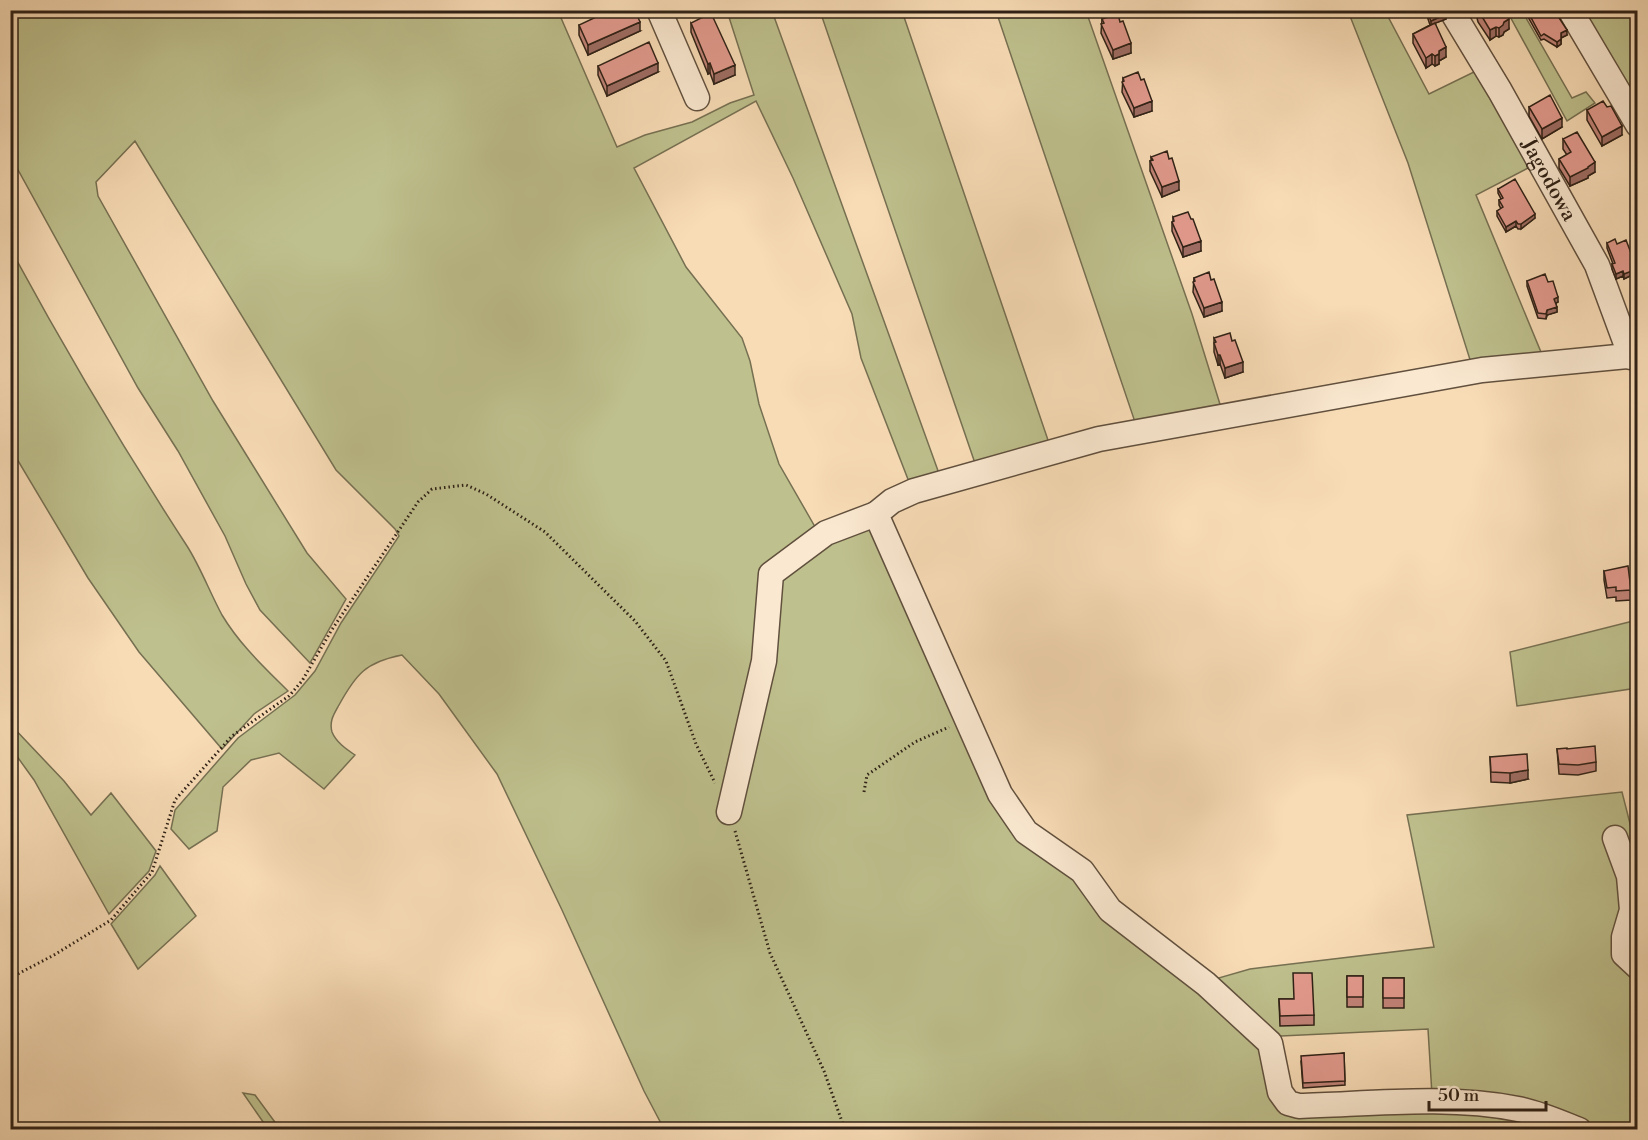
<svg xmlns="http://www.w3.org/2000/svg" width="1648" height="1140" viewBox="0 0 1648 1140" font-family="'Libre Bodoni',serif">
<rect width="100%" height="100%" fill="#f8dcb6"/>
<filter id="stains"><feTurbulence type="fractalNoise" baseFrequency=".00333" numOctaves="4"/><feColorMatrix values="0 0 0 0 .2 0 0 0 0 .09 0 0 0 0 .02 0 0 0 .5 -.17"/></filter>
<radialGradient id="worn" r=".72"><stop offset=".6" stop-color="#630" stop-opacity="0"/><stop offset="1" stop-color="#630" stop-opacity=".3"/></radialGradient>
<!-- green -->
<path fill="#bec08d" stroke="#767052" stroke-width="1.5" d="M10 11H558L617 147 645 135 692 122 730 103 754 95 727 11H772L941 479 911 487 861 358 852 314 793 178 756 101 634 168 686 267 742 338 750 361 759 404 779 464 818 532 876 520 995 798 1201 986 1276 1057 1291 1099 1432 1095 1428 1029 1281 1036 1271 1034 1215 979 1250 969 1434 947 1407 815 1622 792 1638 855V937L1634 938 1638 951 1637 1129H1553L1518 1119 1504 1130 664 1129 644 1091 562 910 497 774 439 694 402 655C366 662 356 674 339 705 334 714 329 721 332 732 336 742 346 749 355 755L324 789 279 753 251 760 223 787 217 831 189 849 171 829 175 810 238 738 295 695 315 671 341 623 399 536 395 529 336 470 135 141 96 182 98 196 213 401 307 553 346 599 310 663 260 610 246 584 225 536 178 451 138 388 11 157Z
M820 11H902L1050 446 977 469Z
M996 11H1086L1192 314 1223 414 1137 428Z
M1348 11H1385L1429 94 1478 70 1532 166 1476 195 1543 357 1472 366 1408 163Z
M1507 11H1522L1572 98 1586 92 1595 103 1567 121Z
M1576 11H1637V114Z
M10 248C65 350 124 449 187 546 201 568 210 593 222 615 240 645 264 667 288 691L254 714 222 749 139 652 88 578 11 449Z
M1637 620V688L1517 706 1510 652Z
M10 724 64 781 91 815 111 793 156 851 149 871 109 914 34 780 11 748Z
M160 866 196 916 138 969 111 924 155 875Z
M243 1093 255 1095 280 1129H268Z"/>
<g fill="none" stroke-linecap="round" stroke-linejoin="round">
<defs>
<g id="minor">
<path d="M659 10 697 98"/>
<path id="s1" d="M1451 10 1500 91 1597 265 1631 357"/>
<path d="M1570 10 1638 125"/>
<path d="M729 812 764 661 771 574 826 533 876 514"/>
<path d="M1615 838 1629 876 1632 910 1624 937V954L1638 967"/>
<path d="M1579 1130C1559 1122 1539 1113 1518 1109 1447 1095 1371 1104 1299 1106L1288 1103 1280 1092 1270 1043 1206 984 1110 910 1082 871 1026 832 1000 794 876 514 892 501 914 491 1099 439 1482 370 1638 355"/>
</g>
</defs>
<!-- minor casing -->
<use href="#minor" stroke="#61503e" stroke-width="27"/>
<!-- path -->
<path stroke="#2f2116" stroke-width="3" stroke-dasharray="1.5 3" stroke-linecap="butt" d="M864 792 867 775 915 742 949 727
M735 831 770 953 824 1071 845 1130
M10 978 54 955 111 920 152 872 175 800 232 736 289 696 302 681 331 631 418 502 432 489 466 485 486 494 545 532 635 621 666 661 696 744 715 783"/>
<!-- minor -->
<use href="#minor" stroke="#fae8d0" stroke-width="24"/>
</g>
<!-- wall -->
<path fill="#c28479" stroke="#2f2116" stroke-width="1.5" d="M1425 10H1444L1446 19 1435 23 1446 57 1439 61V64L1435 66 1432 64 1426 68 1413 43V34L1430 25Z
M1475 10H1504L1509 29 1504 32 1503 35 1499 37 1496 36 1490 40 1478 22Z
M1528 12 1567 35 1561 38V44L1557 47 1544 39 1541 40 1528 17Z
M1102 19 1120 22 1131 53 1113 59 1101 33Z
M691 23 735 75 714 84 710 73 708 74 691 32Z
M579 25 640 31 588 55 579 35Z
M598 66 658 72 607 96 598 75Z
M1123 78 1152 111 1134 117 1122 92Z
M1529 107 1562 127 1542 139 1529 116Z
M1587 110 1622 135 1602 146 1587 120Z
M1563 139 1595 172 1588 176V178L1570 186 1559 168V159L1567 155 1563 149Z
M1151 157 1179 190 1162 197 1150 171V161H1151Z
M1498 189 1535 218 1521 229H1518L1516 226 1506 232 1497 216V211L1501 209 1499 205V200L1501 199 1498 193Z
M1173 217 1201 251 1183 257 1172 231V222L1173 221Z
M1607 243 1636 271 1632 272V275L1624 279 1623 276 1616 279 1612 269V264H1613L1607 248Z
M1194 278 1211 280 1222 311 1204 317 1193 292Z
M1527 281 1548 282 1558 302 1556 303 1557 312 1547 315 1546 319 1538 318 1527 286Z
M1214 338 1243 372 1225 378 1220 364 1218 365 1214 352Z
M1604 571 1631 590V600L1616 601V597L1607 598 1604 580Z
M1557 749 1596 762V771L1578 775 1559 774Z
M1490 757 1528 779 1510 783 1491 782Z
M1347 976H1363V1007H1347Z
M1383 978H1404V1008H1383Z
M1279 999H1293L1314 1015V1025L1280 1026Z
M1344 1053 1345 1085 1303 1088 1301 1061Z"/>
<!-- shaded-wall -->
<path fill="#9e6c63" stroke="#2f2116" stroke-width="1.5" d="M683 10H690L683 14Z
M1400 10H1406L1400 14Z
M1446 14V19L1431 25V21Z
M1509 19V29L1504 32 1503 35 1499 37V28L1504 22Z
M640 22V31L588 55V45Z
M1496 27V36L1490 40V30Z
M1567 30V35L1561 38V33Z
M1561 39V44L1557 47V42Z
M1131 43V53L1113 59V50Z
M1446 47V57L1439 61V51Z
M1432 54V64L1426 68V58Z
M1439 54V64L1435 66V56Z
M658 63V72L607 96V86Z
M710 63V73L708 74V64Z
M735 65V75L714 84V74Z
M1152 101V111L1134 117V108Z
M1562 118V127L1542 139V129Z
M1622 126V135L1602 146V137Z
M1595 162V172L1588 176V178L1570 186V177Z
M1179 181V190L1162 197V187Z
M1535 214V218L1521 229V224Z
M1516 221V226L1506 232V227Z
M1201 241V251L1183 257V247Z
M1636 266V271L1632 272V275L1624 279V274L1631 268Z
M1623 271V276L1616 279V274Z
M1558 297V302L1554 304V299Z
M1222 302V311L1204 317V308Z
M1557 307V312L1547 315 1546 319 1547 310Z
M1218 355H1220V364L1218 365Z
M1243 362V372L1225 378V368Z
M1528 770V779L1510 783V773Z"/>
<!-- building -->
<path fill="#e29a8d" stroke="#2f2116" stroke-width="1.5" d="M611 10H635L640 22 588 45 579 25Z
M1426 10H1444L1446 14 1431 21Z
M1478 10H1504L1509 19 1504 22 1503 25 1499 28 1496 27 1490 30Z
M1530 10H1554L1567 30 1561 33V39L1557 42 1544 34 1541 36 1528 12Z
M711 13 735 65 714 74 710 63 708 64 691 23Z
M1118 14 1120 22 1123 21 1131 43 1113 50 1101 24 1104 23 1102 19Z
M1435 23 1446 47 1439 51V54L1435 56 1432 54 1426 58 1413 34Z
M649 42 658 63 607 86 598 66Z
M1138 72 1141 80 1144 79 1152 101 1134 108 1122 82 1124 81 1123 78Z
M1550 95 1562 118 1542 129 1529 107Z
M1603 101 1607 107 1611 106 1622 126 1602 137 1587 110Z
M1577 132 1595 162 1588 167V168L1570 177 1559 159 1571 152 1563 139Z
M1167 151 1169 159 1172 158 1179 181 1162 187 1150 161 1153 160 1151 157Z
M1515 179 1535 214 1521 224H1518L1516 221 1506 227 1497 211 1503 207 1499 200 1503 198 1498 189Z
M1188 212 1191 219H1193L1201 241 1183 247 1172 222 1174 221 1173 217Z
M1615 239 1617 244 1626 240 1636 266 1631 268 1632 271 1624 274 1623 271 1616 274 1612 264 1615 263 1607 243Z
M1209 272 1211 280 1214 279 1222 302 1204 308 1193 282 1195 281 1194 278Z
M1545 274 1548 282 1553 281 1558 297 1554 299 1557 307 1547 310 1546 314 1538 313 1527 281Z
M1230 333 1232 341 1235 340 1243 362 1225 368 1220 355H1218L1214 343 1216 342 1214 338Z
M1628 566 1631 590 1616 591V587L1607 588 1604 571Z
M1595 746 1596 762 1578 765 1559 764 1557 749 1567 748V749Z
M1527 754 1528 770 1510 773 1491 772 1490 757Z
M1293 973H1312L1314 1015 1280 1016 1279 999H1294Z
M1347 976H1363V997H1347Z
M1383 978H1404V998H1383Z
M1344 1053 1345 1081 1303 1083 1301 1056Z"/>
<g text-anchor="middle" stroke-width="6" stroke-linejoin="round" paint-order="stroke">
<!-- street labels -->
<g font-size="21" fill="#2f2116" stroke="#fae8d0">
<text dy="7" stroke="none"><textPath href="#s1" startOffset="196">Jagodowa</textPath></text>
</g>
</g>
<!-- margin -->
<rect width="1648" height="1140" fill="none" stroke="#f8dcb6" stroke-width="36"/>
<rect x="12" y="12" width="1624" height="1116" fill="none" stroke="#2f2116" stroke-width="3"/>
<rect x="18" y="18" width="1612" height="1104" fill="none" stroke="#2f2116" stroke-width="1.5"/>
<!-- scale -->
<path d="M1429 1101v9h117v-9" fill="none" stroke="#2f2116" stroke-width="3"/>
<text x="1438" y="1101" font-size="18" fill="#2f2116" stroke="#fae8d0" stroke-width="4.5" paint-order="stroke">50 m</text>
<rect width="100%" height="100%" filter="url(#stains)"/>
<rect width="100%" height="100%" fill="url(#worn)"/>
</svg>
